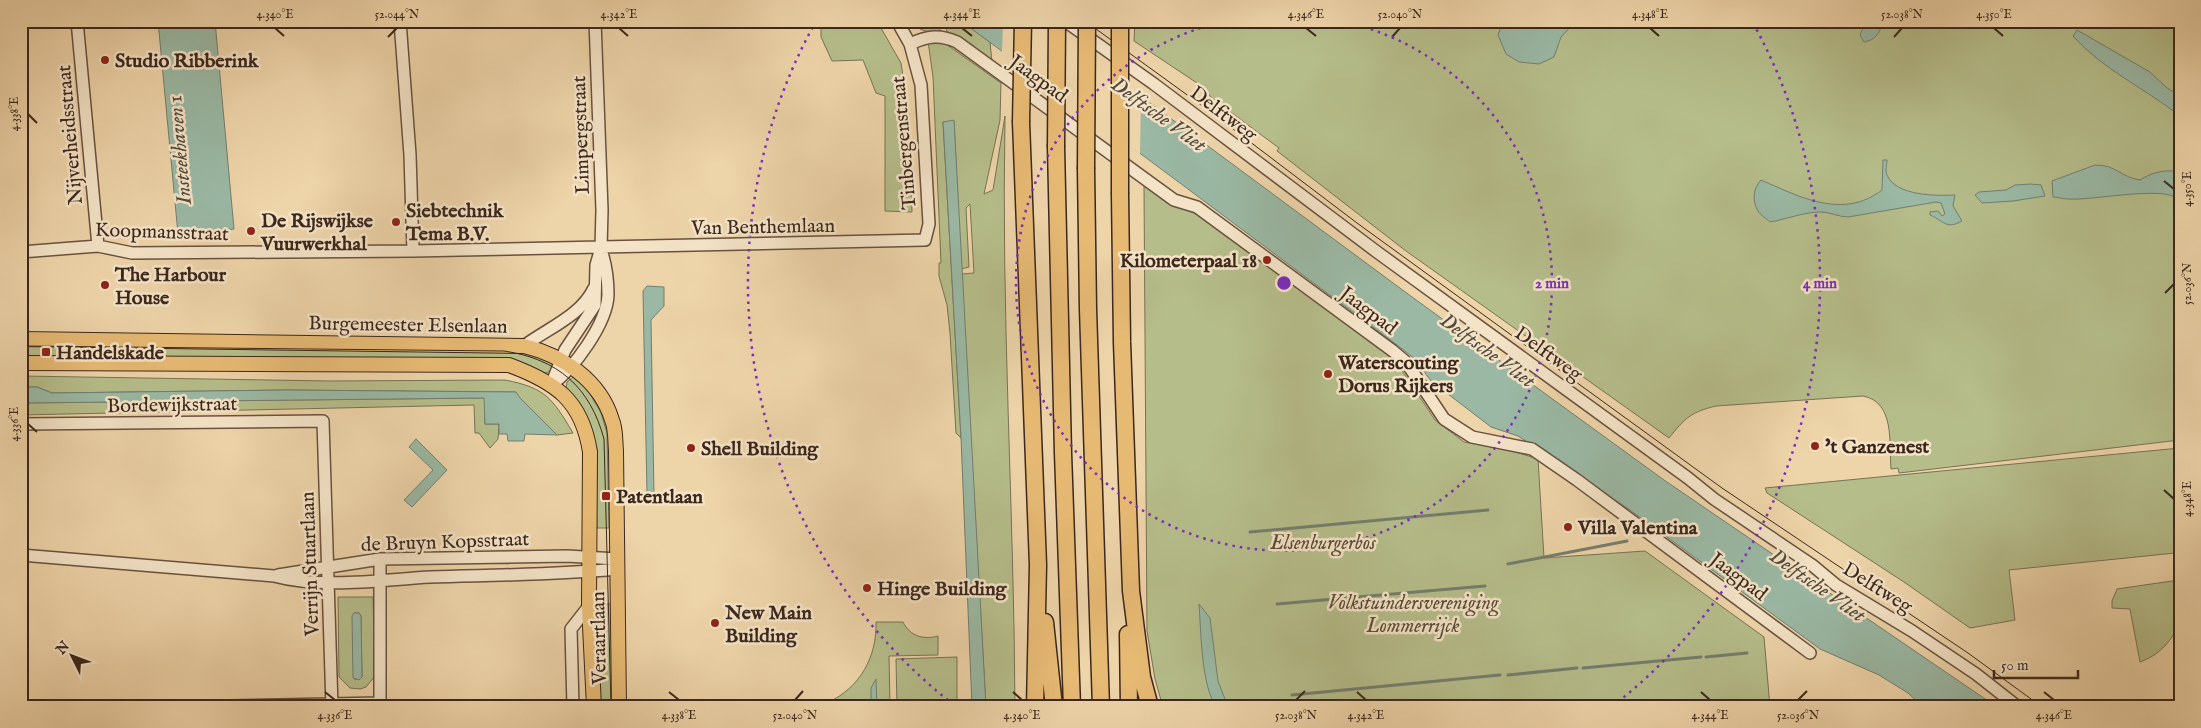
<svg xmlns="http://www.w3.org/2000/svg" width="2201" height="728" viewBox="0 0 2201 728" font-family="'IM FELL English',serif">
<rect width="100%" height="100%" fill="#eed4a9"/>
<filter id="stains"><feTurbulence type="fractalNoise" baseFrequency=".004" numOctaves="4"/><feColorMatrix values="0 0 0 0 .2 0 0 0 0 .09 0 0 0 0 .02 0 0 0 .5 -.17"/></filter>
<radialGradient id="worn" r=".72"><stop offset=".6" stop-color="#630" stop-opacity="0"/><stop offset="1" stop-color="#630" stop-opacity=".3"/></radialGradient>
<!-- green -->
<path fill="#b5bd8a" stroke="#787253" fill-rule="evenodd" d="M821 21H877L901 63 909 116 912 212 885 211V96L876 93 863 60 832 61 821 37Z
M911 21H936L941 32C927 32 920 32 911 21Z
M943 21H961L990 42 992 62 948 34Z
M1135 21H2180V440L1899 473 1898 468 1891 469C1889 443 1895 402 1863 396L1716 406C1691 412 1685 418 1669 438L1406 251 1277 151 1279 148 1213 99 1200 85 1134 41Z
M928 41 943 42 1001 83 1000 120 984 194 993 190 1005 116C1001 313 1014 510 1015 707H986L961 274 974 273 970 204 966 208 969 267 961 269 954 121 943 122 961 438 956 433 950 333 947 305 939 276V263H941L933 77Z
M1144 186 1180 207 1201 216 1395 360 1435 420 1464 442 1509 450 1538 459 1544 558 1645 551 1764 637 1770 707H1163L1155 679 1147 631Z
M21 344 503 348 552 360 554 365 551 371 546 373 66 360 65 356H21Z
M21 376 330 381 505 380C546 388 552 398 573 433L557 435 519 398 515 392 287 390 52 393 37 387H21Z
M573 377 581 381 590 394 601 413 607 433 609 528H597L595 462 566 388 567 382Z
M485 398V424H499L498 439 490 448 479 433H475L474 405 21 415V403Z
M2180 448V621C2173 640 2160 655 2140 662L2130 609 2112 608V601L2117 589 2179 580 2175 553 2009 570 2015 620 1970 628 1904 582 1767 493 1765 488Z
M338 597H373L375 676 366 687 360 689 350 688 339 677ZM354 613H359L361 616 362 677 355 680Z
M600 604H611L613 707H599L597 683 601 682Z
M876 622H903C910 636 923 640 938 636V655L889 656 890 707H831L829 702C860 687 877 657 876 622Z
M957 657V707H897L896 659Z"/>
<!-- water -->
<path fill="#9ab8a4" stroke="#747e6e" d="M158 21H215L234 229 178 234Z
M961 21H1039L1408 294 1664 480 1997 707H1923L1908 693 1879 675 1820 649 1630 510 1518 436 1491 427 1431 381 1415 359 1401 348C1254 239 1109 129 961 21Z
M1503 21H1576L1561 37 1554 57 1539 64 1519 62 1506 54 1498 35Z
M1866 21H1882C1881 33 1875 40 1864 42L1860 35Z
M2077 30 2150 72 2167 88 2180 96V116C2146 89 2102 69 2073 36Z
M954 120 986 707H972L961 438 943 122Z
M1883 160H1887C1887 164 1885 171 1887 175 1896 196 1936 196 1955 195L1953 206 1962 221C1946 230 1944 221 1930 215V212L1938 211 1942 216 1945 214 1941 203 1936 202 1848 217C1839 217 1830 212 1821 212 1804 212 1787 219 1770 222 1767 219 1760 215 1758 211 1752 201 1753 188 1761 180 1800 197 1843 220 1882 190Z
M2095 165C2117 165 2120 177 2140 180 2152 172 2166 169 2180 172V221C2179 214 2182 203 2176 198 2162 186 2089 201 2068 199 2063 199 2058 197 2053 197L2052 181Z
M2031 184 2041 185 2045 196 2013 201 1982 203 1975 195 1979 192 2006 190 2015 185Z
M647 286 664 287V306L651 320 654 495H647L643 291Z
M21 387H37L52 393 287 390 516 392 520 398 557 435 525 434 524 441H508L507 434H499V424H485L484 398 21 403Z
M416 439 447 470 412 507 404 500 433 470 409 447Z
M1199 604 1210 618 1218 681 1228 707H1217C1201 689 1201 629 1199 604Z
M354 613H359L361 616 362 677 359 680 353 678 352 616Z
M876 679 877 707H871V688Z"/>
<!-- pier -->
<path fill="#eed4a9" d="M1003 21H1043L1141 94 1140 154 1002 54Z"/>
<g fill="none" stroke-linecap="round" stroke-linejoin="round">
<!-- stream -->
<path stroke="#747e6e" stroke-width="3" d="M1250 532 1488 510
M1508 564 1627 541
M1277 604 1485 586
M1706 657 1747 653
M1583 668 1701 657
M1508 675 1577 668
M1292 695 1500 675"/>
<defs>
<path id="minor" d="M77 21 98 246
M400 21 410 155 413 251
M1065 21 1154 84 1377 252 1688 478 1714 499 1812 565 1836 585 1912 631 1976 674 2018 707
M910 44C927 36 940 34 957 42L1174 200 1197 207 1393 351 1406 362 1444 419 1472 437 1532 449 1577 480 1810 653
M21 252 98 246 132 253 413 251 925 240 929 224 921 85 910 44 897 21
M524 346C548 328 581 316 594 288
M551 385 565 350 595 305 596 265 601 248 602 210 595 21
M551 385C574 369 607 323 608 295 608 280 606 264 601 250
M21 424 323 421 332 707
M21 555 274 576C322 589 381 580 430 577 493 575 555 575 617 569
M380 559V707
M278 575 380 559 567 556 617 559
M184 707 380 703
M573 707 571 629 589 606"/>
<path id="major" d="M21 339 524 346C562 355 600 380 612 420 616 429 615 441 616 451L619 707
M21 363 509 365C555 382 582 400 590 452L589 606 594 707"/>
<path id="highway" d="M1021 122 1038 565 1035 707
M1056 147 1063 453 1072 707
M1086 169 1088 309 1101 707
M1120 194 1122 342 1131 591 1142 677 1150 707
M1045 622 1054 707
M1128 634 1129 707"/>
</defs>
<!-- minor casing -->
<use href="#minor" stroke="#68523f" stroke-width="14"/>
<!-- major casing -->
<use href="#major" stroke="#3c271c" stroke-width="16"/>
<!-- highway casing -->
<use href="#highway" stroke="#3c271c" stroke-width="19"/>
<!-- minor -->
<use href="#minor" stroke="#f4e3c7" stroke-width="11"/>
<!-- major -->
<use href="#major" stroke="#e7ba74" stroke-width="14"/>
<!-- highway -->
<use href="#highway" stroke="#e7ba74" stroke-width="16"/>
<!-- tram -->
<path stroke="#3c271c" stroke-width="1" d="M1085 21 1208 110 1357 223 1722 488 1968 653 2042 707
M21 346 504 351C558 359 590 387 604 439L611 707"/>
<defs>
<path id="highway-bridge" d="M1021 122 1023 21
M1056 147 1057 21
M1086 169 1087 21
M1120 194V21"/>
</defs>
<!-- highway-bridge casing -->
<use href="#highway-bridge" stroke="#3c271c" stroke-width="19" stroke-linecap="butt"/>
<!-- highway-bridge -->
<use href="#highway-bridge" stroke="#e7ba74" stroke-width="16"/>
</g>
<!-- ticks -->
<path fill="none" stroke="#3c271c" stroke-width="2" d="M275 28 284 36M619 28 628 36M962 28 972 36M1306 28 1316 36M1650 28 1659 36M1994 28 2003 36M388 37 397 28M1392 37 1400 28M1894 37 1902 28M28 114 37 123M2164 181 2174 189M2165 293 2174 284M28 424 37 432M2164 490 2174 499M325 692 335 700M669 692 679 700M1013 692 1022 700M1357 692 1366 700M1701 692 1710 700M2044 692 2054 700M795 700 803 691M1296 700 1305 691M1798 700 1807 691"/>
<!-- distance rings -->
<g fill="none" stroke="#7b2cbf" stroke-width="2.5" stroke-dasharray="2.5 5">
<path d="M1342 21A268 268 0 1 1 1226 21"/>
<path d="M954 705A536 536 0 0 1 815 23M1753 23A536 536 0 0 1 1614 705"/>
</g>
<!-- markers -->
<g fill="#8f2418" stroke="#f4e3c7" stroke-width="2">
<circle cx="105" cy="60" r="5"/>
<circle cx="396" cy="222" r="5"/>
<circle cx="251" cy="231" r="5"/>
<circle cx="1267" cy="260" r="5"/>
<circle cx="105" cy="285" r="5"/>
<rect x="41" y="347" width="10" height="10" rx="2.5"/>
<circle cx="1328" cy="374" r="5"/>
<circle cx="1815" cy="446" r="5"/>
<circle cx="691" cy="448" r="5"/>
<rect x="601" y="491" width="10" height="10" rx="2.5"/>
<circle cx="1568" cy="527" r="5"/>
<circle cx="867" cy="588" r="5"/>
<circle cx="715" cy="623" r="5"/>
</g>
<g text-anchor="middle" stroke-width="5" stroke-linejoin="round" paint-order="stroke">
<!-- poi labels -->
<g font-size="20" font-weight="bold" fill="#3c271c" stroke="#f4e3c7" text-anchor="start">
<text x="115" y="67">Studio Ribberink</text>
<text x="406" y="217">Siebtechnik<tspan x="406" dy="23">Tema B.V.</tspan></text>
<text x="261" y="227">De Rijswijkse<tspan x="261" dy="23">Vuurwerkhal</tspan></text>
<text x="1257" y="267" text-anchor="end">Kilometerpaal 18</text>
<text x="115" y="281">The Harbour<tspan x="115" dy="23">House</tspan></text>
<text x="56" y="359">Handelskade</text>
<text x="1338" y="369">Waterscouting<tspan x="1338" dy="23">Dorus Rijkers</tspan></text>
<text x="1825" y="453">'t Ganzenest</text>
<text x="701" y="455">Shell Building</text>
<text x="616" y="503">Patentlaan</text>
<text x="1578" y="534">Villa Valentina</text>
<text x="877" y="595">Hinge Building</text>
<text x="725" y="619">New Main<tspan x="725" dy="23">Building</tspan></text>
</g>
<!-- street labels -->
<g font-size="20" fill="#3c271c" stroke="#f4e3c7">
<text transform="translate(1039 78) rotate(36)" y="7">Jaagpad</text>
<text transform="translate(1224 113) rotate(37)" y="7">Delftweg</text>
<text transform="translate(69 135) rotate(-95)" y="7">Nijverheidsstraat</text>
<text transform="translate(580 135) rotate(-92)" y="7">Limpergstraat</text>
<text transform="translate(903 143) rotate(-95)" y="7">Tinbergenstraat</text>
<text transform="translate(763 226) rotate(-1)" y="7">Van Benthemlaan</text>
<text transform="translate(162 231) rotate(2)" y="7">Koopmansstraat</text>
<text transform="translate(1369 310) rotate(37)" y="7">Jaagpad</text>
<text transform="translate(408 324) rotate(1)" y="7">Burgemeester Elsenlaan</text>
<text transform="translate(1549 353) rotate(36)" y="7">Delftweg</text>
<text transform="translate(172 404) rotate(-1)" y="7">Bordewijkstraat</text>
<text transform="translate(445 541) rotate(-2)" y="7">de Bruyn Kopsstraat</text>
<text transform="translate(309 564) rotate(-92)" y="7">Verrijn Stuartlaan</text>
<text transform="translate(1739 576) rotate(37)" y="7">Jaagpad</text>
<text transform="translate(1878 587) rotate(32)" y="7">Delftweg</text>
<text transform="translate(598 638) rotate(-91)" y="7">Veraartlaan</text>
</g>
<!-- park labels -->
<g font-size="20" font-style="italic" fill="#5a4c38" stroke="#f4e3c7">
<text x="1323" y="549">Elsenburgerbos</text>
<text x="1413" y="609">Volkstuindersvereniging<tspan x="1413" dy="23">Lommerrijck</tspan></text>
</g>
<!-- water labels -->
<g font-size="21" font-style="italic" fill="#544b3e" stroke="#f4e3c7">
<text transform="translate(1159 114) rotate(36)" y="7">Delftsche Vliet</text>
<text transform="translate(179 150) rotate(-95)" y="7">Insteekhaven 1</text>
<text transform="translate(1488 350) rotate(36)" y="7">Delftsche Vliet</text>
<text transform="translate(1818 585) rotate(35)" y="7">Delftsche Vliet</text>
</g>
</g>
<circle cx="1284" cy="283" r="8" fill="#7b2cbf" stroke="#f4e3c7" stroke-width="2.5"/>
<g font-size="15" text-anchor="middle" font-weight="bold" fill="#7b2cbf" stroke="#f4e3c7" stroke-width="5" stroke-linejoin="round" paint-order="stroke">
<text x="1552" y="288">2 min</text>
<text x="1820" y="288">4 min</text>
</g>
<!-- margin -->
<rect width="2201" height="728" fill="none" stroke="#eed4a9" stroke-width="55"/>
<!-- north arrow -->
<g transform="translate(72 656) rotate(312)" stroke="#f4e3c7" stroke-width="4" paint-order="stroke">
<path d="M0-4L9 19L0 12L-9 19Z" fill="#3c271c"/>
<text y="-8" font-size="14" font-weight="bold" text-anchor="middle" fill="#3c271c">N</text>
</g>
<!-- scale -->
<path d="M1994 670v8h84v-8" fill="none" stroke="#3c271c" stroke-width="2.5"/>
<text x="2001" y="670" font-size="15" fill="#3c271c" stroke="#f4e3c7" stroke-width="4" paint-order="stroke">50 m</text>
<rect x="28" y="28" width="2146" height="672" fill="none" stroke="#3c271c" stroke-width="2"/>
<g font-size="12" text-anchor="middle" fill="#3c271c">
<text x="275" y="18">4.340°E</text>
<text x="397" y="18">52.044°N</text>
<text x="619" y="18">4.342°E</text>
<text x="962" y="18">4.344°E</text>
<text x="1306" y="18">4.346°E</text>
<text x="1400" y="18">52.040°N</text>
<text x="1650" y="18">4.348°E</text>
<text x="1902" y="18">52.038°N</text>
<text x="1994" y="18">4.350°E</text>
<text transform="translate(14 114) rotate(-90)" y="4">4.338°E</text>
<text transform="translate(2187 189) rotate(-90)" y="4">4.350°E</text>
<text transform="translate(2187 284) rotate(-90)" y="4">52.036°N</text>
<text transform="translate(14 424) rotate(-90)" y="4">4.336°E</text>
<text transform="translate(2187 499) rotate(-90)" y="4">4.348°E</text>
<text x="335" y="719">4.336°E</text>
<text x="679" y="719">4.338°E</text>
<text x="795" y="719">52.040°N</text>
<text x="1022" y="719">4.340°E</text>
<text x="1296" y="719">52.038°N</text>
<text x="1366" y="719">4.342°E</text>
<text x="1710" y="719">4.344°E</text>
<text x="1798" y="719">52.036°N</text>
<text x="2054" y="719">4.346°E</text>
</g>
<rect width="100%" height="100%" filter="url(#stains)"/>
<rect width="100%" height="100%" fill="url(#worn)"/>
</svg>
